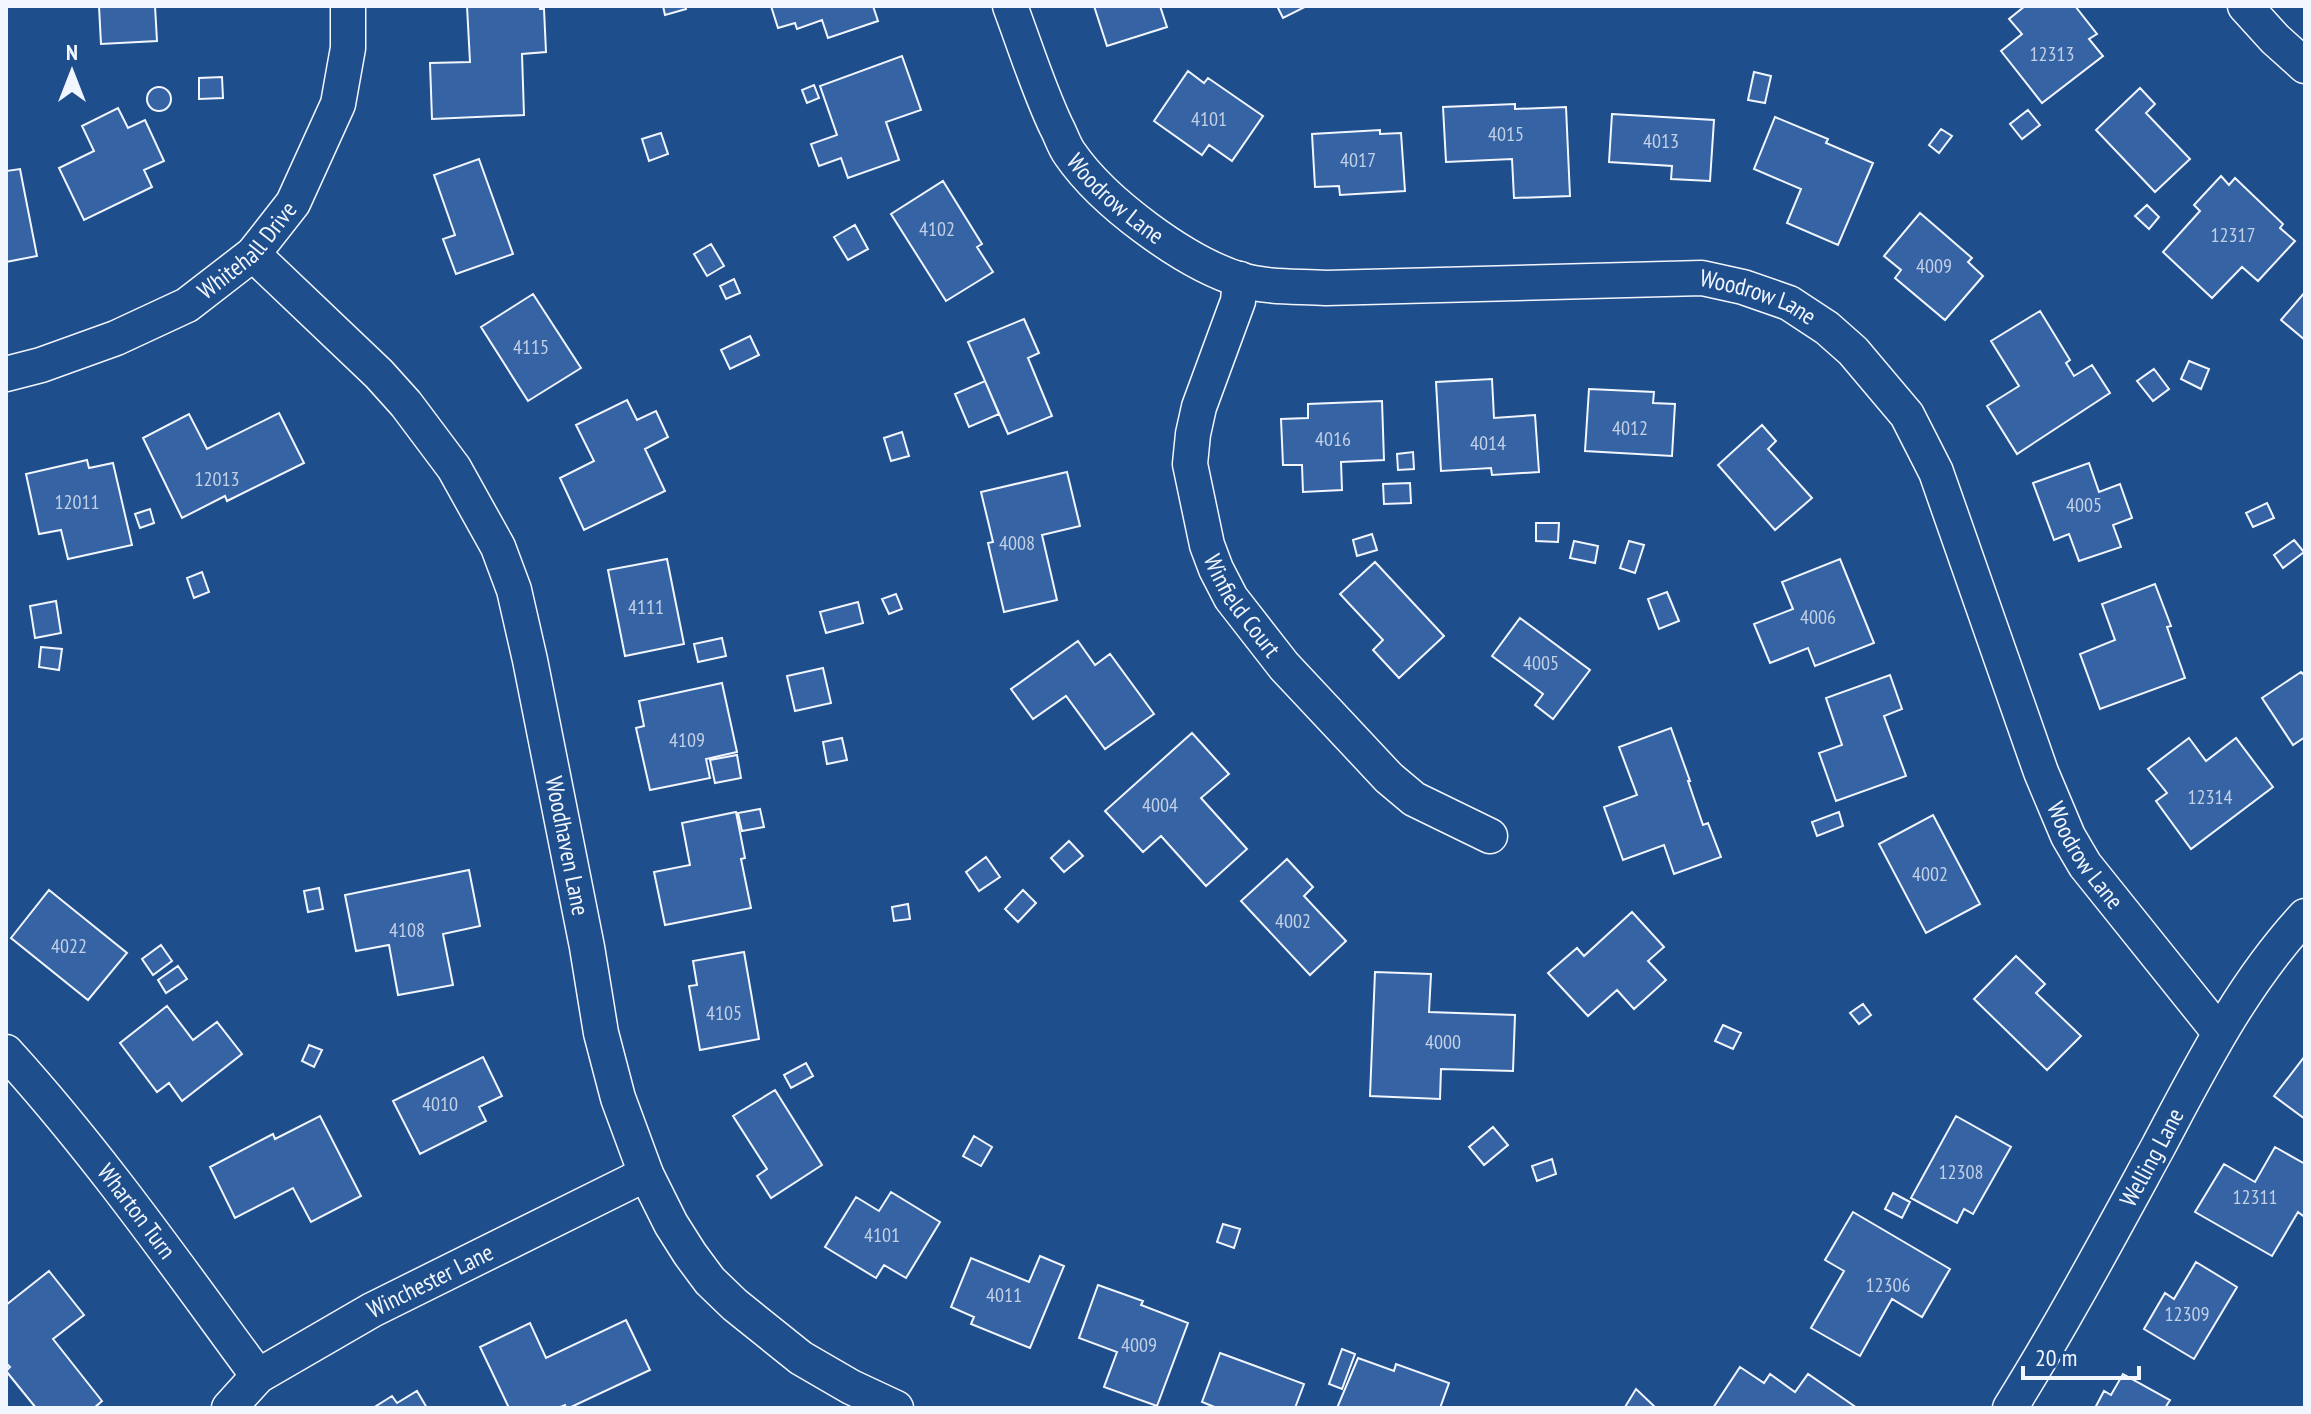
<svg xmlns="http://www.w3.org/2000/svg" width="2311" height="1414" viewBox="0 0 2311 1414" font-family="'PT Sans Narrow',sans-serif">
<rect width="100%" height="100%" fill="#1f4e8c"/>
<!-- building -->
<path fill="#3563a3" stroke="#f2f6ff" stroke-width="2" d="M99 6H155L157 41 101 44Z
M467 6H540V9H544L546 52 522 54 524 115 432 119 430 63 470 62Z
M663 6H685L686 9 665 15Z
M771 6H873L878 21 828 38 822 20 797 29 795 23 778 28Z
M1094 6H1160L1167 27 1107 46Z
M1277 6H1305V7L1283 18Z
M2025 6H2075L2097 34 2089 39 2103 56 2042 103 2001 51 2022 34 2009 19Z
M902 56 921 110 886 122 899 160 848 178 841 158 819 166 811 144 837 135 820 86Z
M1188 71 1204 83 1208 78 1263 116 1232 161 1209 145 1202 155 1154 121Z
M1754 72 1771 76 1765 103 1748 100Z
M222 77 223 98 199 99V78Z
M814 85 819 98 807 103 802 90Z
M147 99a12 12 0 1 1 24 0a12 12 0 1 1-24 0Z
M2140 88 2155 104 2146 113 2190 159 2155 192 2096 130Z
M1515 104V109L1566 107 1570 196 1514 198 1512 159 1446 162 1443 107Z
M118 108 128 128 145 120 164 161 144 170 152 187 84 220 59 168 94 151 82 126Z
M2028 110 2040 125 2022 139 2010 124Z
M1612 114 1714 120 1710 181 1671 179 1672 166 1609 162Z
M1775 117 1828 139 1826 143 1873 163 1838 245 1787 223 1801 189 1754 169Z
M1941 129 1952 136 1939 153 1929 145Z
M1380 130V134L1401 133 1405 191 1340 195 1339 186 1315 187 1312 134Z
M661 133 668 154 649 161 642 139Z
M479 159 513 254 456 274 443 239 455 235 434 175Z
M20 169 37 256 6 262V171Z
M2221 176 2229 185 2235 178 2283 224 2280 228 2295 241 2258 281 2242 267 2212 298 2163 252 2200 211 2194 205Z
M943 181 982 244 977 247 993 272 946 301 891 214Z
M2147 205 2159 217 2149 229 2135 216Z
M1920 213 1972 258 1968 262 1983 276 1945 320 1895 278 1901 270 1884 256Z
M855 225 868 249 848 260 834 237Z
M711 244 724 266 707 276 694 254Z
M734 279 740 293 726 299 720 286Z
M2305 292V340L2281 320Z
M533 294 581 368 528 401 481 327Z
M2040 311 2070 360 2066 363 2074 376 2092 365 2110 393 2017 454 1987 406 2019 386 1991 341Z
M1024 319 1039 353 1028 358 1052 416 1008 434 968 342Z
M750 336 759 355 730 369 721 350Z
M2189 361 2209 369 2201 389 2181 379Z
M2154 369 2169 389 2153 401 2137 381Z
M1492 379 1494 418 1535 415 1539 472 1492 475 1491 468 1441 471 1436 382Z
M985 381 999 414 969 427 955 394Z
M1589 389 1654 392 1653 403 1675 404 1672 456 1585 451Z
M627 400 637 420 656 411 668 437 645 449 665 491 584 530 560 478 594 461 576 425Z
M1382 401 1384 460 1341 462 1342 490 1303 492 1302 465H1283L1281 419 1308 418V404Z
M279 413 304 463 227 501 225 496 182 518 143 438 189 414 207 449Z
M1762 425 1776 441 1768 449 1812 498 1775 530 1718 465Z
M902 432 909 456 891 461 884 438Z
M1413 452 1414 469 1398 470 1397 454Z
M87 460 89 468 113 463 132 545 68 559 61 530 39 534 26 474Z
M2089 463 2099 492 2120 484 2132 518 2113 525 2121 547 2079 561 2069 534 2054 540 2033 483Z
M1067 472 1080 526 1042 535 1057 600 1004 612 988 543 993 542 981 492Z
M1410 483 1411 503 1384 504 1383 484Z
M2267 503 2274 518 2253 527 2246 513Z
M150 509 154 523 140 528 135 514Z
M1536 523H1559L1558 542 1536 541Z
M1372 534 1377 550 1357 556 1353 540Z
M2294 540 2304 552 2283 568 2274 555Z
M1574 541 1598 546 1595 563 1570 558Z
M1629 541 1644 545 1635 573 1620 568Z
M667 559 684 644 625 656 608 570Z
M1840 559 1874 643 1815 666 1808 648 1770 663 1754 624 1793 609 1782 582Z
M1375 562 1444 636 1399 678 1373 650 1383 640 1340 594Z
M202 572 209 592 194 598 187 578Z
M2155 584 2171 626 2167 627 2185 678 2100 709 2080 654 2115 640 2102 604Z
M1667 592 1679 621 1659 629 1648 599Z
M896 594 902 609 889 614 882 599Z
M56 601 61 633 35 638 30 606Z
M858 602 863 623 826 633 820 612Z
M1520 618 1590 670 1553 719 1535 705 1543 694 1492 656Z
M722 638 726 656 698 662 694 644Z
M1078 641 1095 665 1110 654 1154 714 1105 749 1066 696 1033 719 1011 689Z
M41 647 62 649 59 670 39 667Z
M823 668 831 703 795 711 787 676Z
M2301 672 2305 676V737L2293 745 2262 698Z
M1890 675 1902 709 1884 716 1906 776 1836 801 1819 753 1842 745 1826 698Z
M722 683 737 752 706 759 710 778 650 790 636 728 644 726 639 701Z
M1671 728 1690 781H1688L1703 825 1708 823 1721 857 1674 874 1664 845 1623 860 1604 807 1637 795 1619 747Z
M1192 733 1229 774 1201 798 1247 849 1206 886 1161 836 1143 852 1105 811Z
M842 738 847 760 827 764 823 742Z
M2189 738 2206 761 2236 738 2273 787 2191 849 2156 801 2167 793 2148 769Z
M737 755 741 778 715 783 710 760Z
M760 809 764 827 742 831 738 813Z
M736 812 745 858 741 859 751 908 665 925 654 872 690 865 682 823Z
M1839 812 1843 826 1817 836 1812 822Z
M1933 815 1980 904 1926 933 1879 844Z
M1069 841 1083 856 1064 872 1051 858Z
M986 857 1000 877 979 891 966 872Z
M1287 859 1313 887 1304 896 1346 941 1310 975 1241 901Z
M469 870 480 926 443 934 453 985 398 995 389 945 356 951 345 895Z
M319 888 323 909 308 912 304 891Z
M49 890 127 953 88 1000 11 938Z
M1023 890 1036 903 1018 922 1005 909Z
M908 904 910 919 894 921 892 907Z
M1632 912 1664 947 1648 961 1666 980 1634 1009 1617 990 1588 1016 1548 973 1577 948 1584 956Z
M161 945 172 961 153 975 142 959Z
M744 952 759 1039 700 1050 689 986 697 985 693 961Z
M2016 956 2045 984 2036 993 2081 1036 2047 1070 1974 999Z
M178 966 187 979 166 993 158 980Z
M1375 972 1431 974 1429 1012 1515 1015 1513 1071 1441 1069 1440 1099 1370 1096Z
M1863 1004 1871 1015 1859 1024 1850 1013Z
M167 1006 193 1040 217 1022 242 1054 182 1101 169 1083 157 1092 120 1043Z
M1723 1025 1741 1033 1733 1049 1715 1041Z
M309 1045 322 1050 314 1067 302 1061Z
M2305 1056V1119L2274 1096Z
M483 1057 502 1096 479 1107 486 1121 420 1154 393 1101Z
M806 1063 813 1076 791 1088 784 1075Z
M775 1090 822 1165 771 1198 757 1176 767 1169 733 1116Z
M320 1116 361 1196 311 1222 293 1188 235 1218 210 1167 273 1134 275 1139Z
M1956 1116 2011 1147 1973 1214 1964 1209 1957 1223 1911 1198Z
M1493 1127 1508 1145 1484 1165 1469 1147Z
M974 1136 992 1147 981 1166 963 1156Z
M2275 1147 2305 1164V1211L2303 1216 2298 1212 2272 1256 2195 1212 2224 1164 2255 1182Z
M1552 1159 1556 1174 1537 1181 1532 1166Z
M891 1192 940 1222 906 1278 884 1265 876 1278 825 1247 856 1197 879 1211Z
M1893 1193 1910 1202 1902 1218 1885 1209Z
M1853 1212 1950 1269 1922 1317 1892 1299 1860 1356 1811 1328 1844 1271 1825 1260Z
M1223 1224 1240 1229 1234 1248 1217 1242Z
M1040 1256 1064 1266 1030 1348 971 1324 974 1317 951 1307 971 1258 1029 1282Z
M2196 1262 2237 1287 2194 1359 2144 1329 2165 1293 2174 1299Z
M49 1271 84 1315 53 1339 102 1401 94 1408H36L6 1371 10 1367 6 1363V1305Z
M1098 1285 1143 1301 1141 1305 1188 1323 1157 1406 1104 1387 1117 1352 1079 1338Z
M626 1320 650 1370 569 1408H566L565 1405 558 1408H509L480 1347 530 1323 546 1358Z
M1342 1349 1355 1354 1342 1389 1329 1384Z
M1220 1353 1304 1384 1295 1408H1217L1202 1402Z
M1358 1358 1394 1371 1396 1364 1449 1383 1440 1408H1337Z
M1740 1367 1764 1383 1770 1374 1795 1392 1808 1374 1857 1408H1713Z
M2123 1374 2170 1400 2165 1408H2095L2104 1391 2111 1395Z
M1636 1389 1654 1406 1651 1408H1626L1625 1407Z
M417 1391 427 1408H373L392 1396 397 1403Z"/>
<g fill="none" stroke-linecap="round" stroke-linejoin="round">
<defs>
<g id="minor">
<path id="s1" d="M1010 6C1025 46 1038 88 1056 126 1061 135 1064 146 1070 154 1103 202 1185 263 1241 280 1268 288 1298 286 1326 288L1702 278 1743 287 1789 303 1827 328 1853 351 1907 415 1936 472 2041 772 2068 836 2085 865 2219 1032"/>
<path d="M2245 6 2275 39 2305 66"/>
<path id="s2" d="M253 254 379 374 406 404 454 468 498 547 514 590 530 660 587 947 601 1033 618 1098 646 1174 671 1224 690 1254 710 1281 735 1305 801 1358 851 1387 896 1408"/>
<path id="s3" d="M1240 279 1238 301 1199 407 1193 434 1190 464 1207 545 1216 569 1231 598 1284 666 1389 778 1414 799 1490 836"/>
<path id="s4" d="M6 374 41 365 116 338 187 305 253 254 293 203 338 104 348 48V6"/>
<path id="s5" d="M6 1052C98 1153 177 1266 258 1376"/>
<path id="s6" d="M229 1408 258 1376 372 1310 646 1174"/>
<path id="s7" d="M2010 1408C2063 1323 2110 1235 2158 1147 2201 1066 2242 984 2305 916"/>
</g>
</defs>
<!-- minor casing -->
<use href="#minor" stroke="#f2f6ff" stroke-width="37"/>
<!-- minor -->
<use href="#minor" stroke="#1f4e8c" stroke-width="34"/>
</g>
<g text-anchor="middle" stroke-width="6" stroke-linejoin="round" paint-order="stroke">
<!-- number labels -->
<g font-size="20" fill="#c3d1e8">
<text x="2052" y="61">12313</text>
<text x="1209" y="126">4101</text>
<text x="1506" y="141">4015</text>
<text x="1661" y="148">4013</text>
<text x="1358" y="167">4017</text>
<text x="937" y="236">4102</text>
<text x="2233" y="242">12317</text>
<text x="1934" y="273">4009</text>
<text x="531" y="354">4115</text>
<text x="1630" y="435">4012</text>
<text x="1333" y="446">4016</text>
<text x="1488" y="450">4014</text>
<text x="217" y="486">12013</text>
<text x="77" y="509">12011</text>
<text x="2084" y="512">4005</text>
<text x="1017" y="550">4008</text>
<text x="646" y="614">4111</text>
<text x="1818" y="624">4006</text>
<text x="1541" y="670">4005</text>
<text x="687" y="747">4109</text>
<text x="2210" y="804">12314</text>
<text x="1160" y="812">4004</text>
<text x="1930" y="881">4002</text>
<text x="1293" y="928">4002</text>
<text x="407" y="937">4108</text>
<text x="69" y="953">4022</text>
<text x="724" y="1020">4105</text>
<text x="1443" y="1049">4000</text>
<text x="440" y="1111">4010</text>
<text x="1961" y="1179">12308</text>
<text x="2255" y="1204">12311</text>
<text x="882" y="1242">4101</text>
<text x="1888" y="1292">12306</text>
<text x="1004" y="1302">4011</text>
<text x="2187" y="1321">12309</text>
<text x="1139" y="1352">4009</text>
</g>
<!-- street labels -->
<g font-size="24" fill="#f2f6ff" stroke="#1f4e8c">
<text dy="8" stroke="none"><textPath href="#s1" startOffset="224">Woodrow Lane</textPath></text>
<text dy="8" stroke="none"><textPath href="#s4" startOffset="276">Whitehall Drive</textPath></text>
<text dy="8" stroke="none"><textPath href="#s1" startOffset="896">Woodrow Lane</textPath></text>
<text dy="8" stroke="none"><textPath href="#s3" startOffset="346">Winfield Court</textPath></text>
<text dy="8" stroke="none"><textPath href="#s2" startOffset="692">Woodhaven Lane</textPath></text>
<text dy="8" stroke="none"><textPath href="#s1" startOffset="1568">Woodrow Lane</textPath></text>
<text dy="8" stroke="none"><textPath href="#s7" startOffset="288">Welling Lane</textPath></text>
<text dy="8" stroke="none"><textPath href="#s5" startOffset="206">Wharton Turn</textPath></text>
<text dy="8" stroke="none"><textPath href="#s6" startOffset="240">Winchester Lane</textPath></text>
</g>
</g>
<!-- border -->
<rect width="2311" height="1414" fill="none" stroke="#f2f6ff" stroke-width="16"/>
<!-- north arrow -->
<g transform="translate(72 72)" stroke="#1f4e8c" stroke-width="6" paint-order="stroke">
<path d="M0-6L14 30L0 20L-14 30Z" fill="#f2f6ff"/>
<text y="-12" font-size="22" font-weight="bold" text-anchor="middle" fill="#f2f6ff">N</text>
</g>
<!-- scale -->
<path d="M2023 1366v12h116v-12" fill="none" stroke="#f2f6ff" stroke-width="4"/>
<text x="2035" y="1366" font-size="24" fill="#f2f6ff" stroke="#1f4e8c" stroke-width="6" paint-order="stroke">20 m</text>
</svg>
